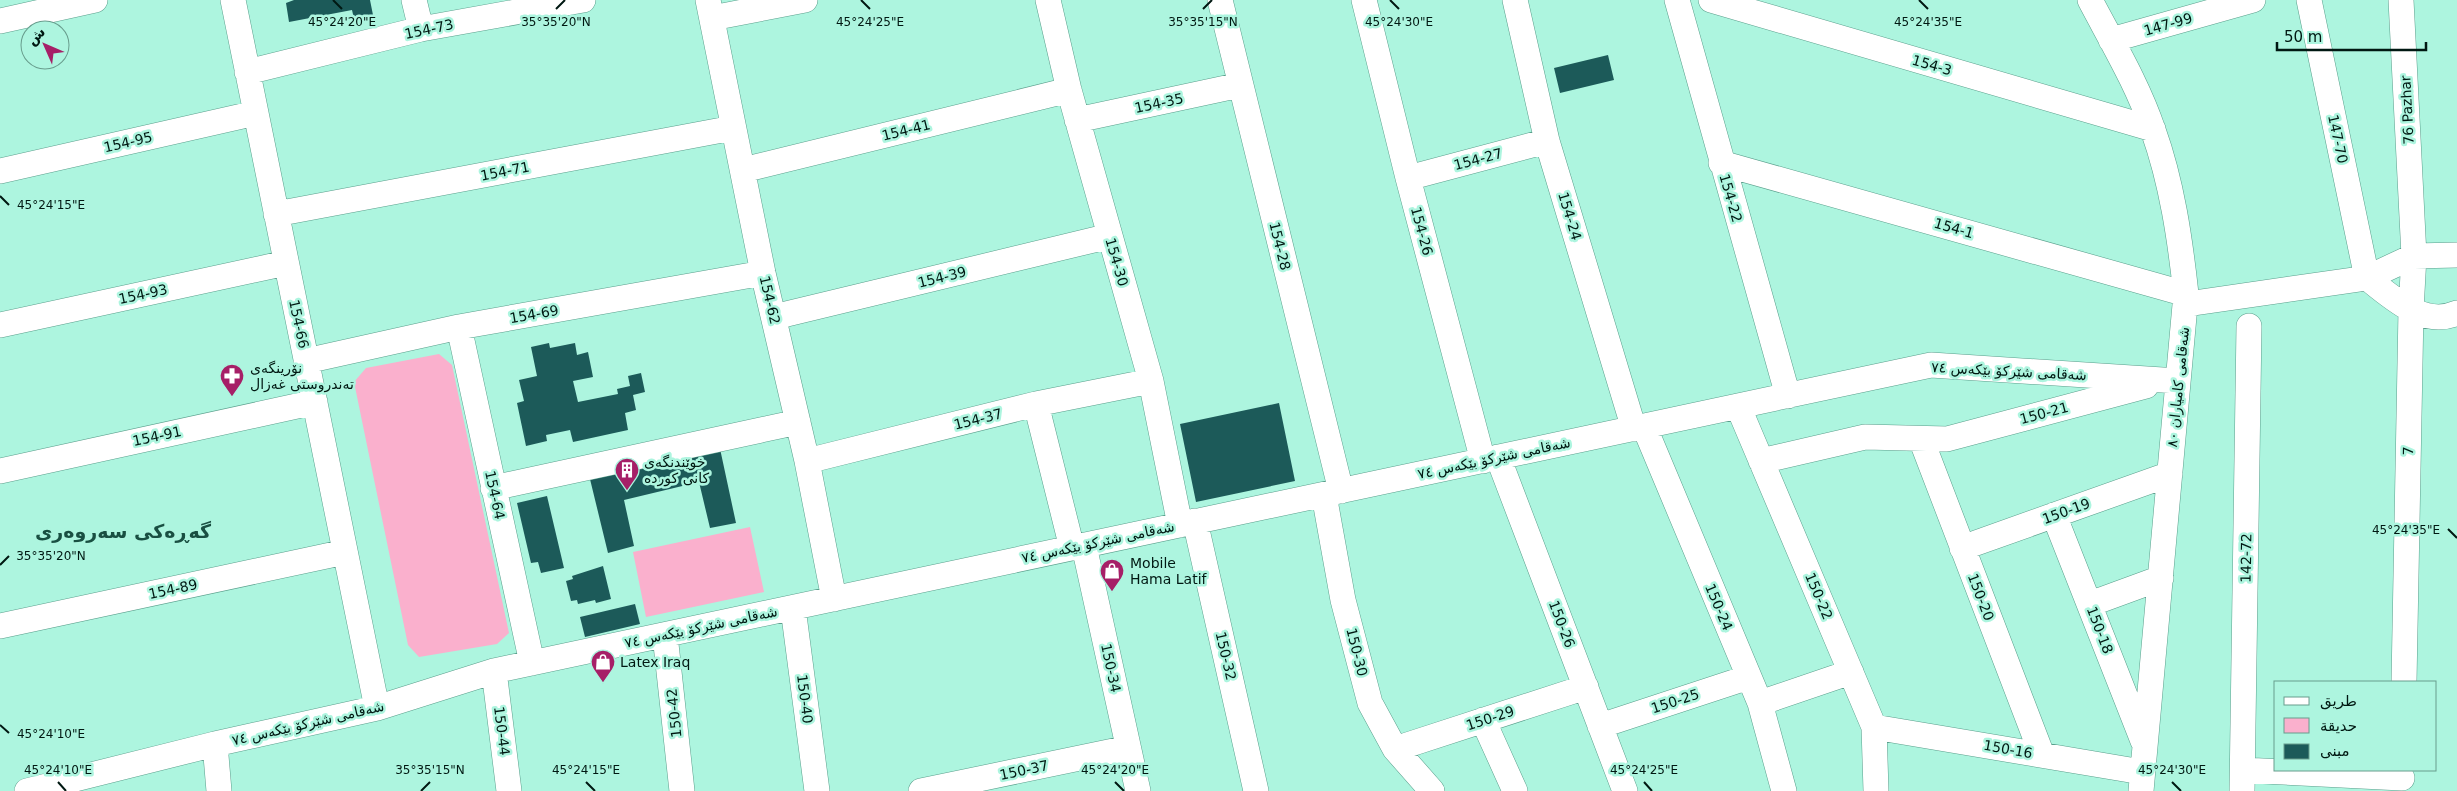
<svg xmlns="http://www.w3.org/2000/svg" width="2457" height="791" viewBox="0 0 2457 791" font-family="'DejaVu Sans','Noto Naskh Arabic',sans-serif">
<rect width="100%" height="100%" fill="#adf5df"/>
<!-- green -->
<path fill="#fab0cd" d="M439 354 452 365 509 633 497 644 419 657 408 645 354 382 366 368Z
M750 527 764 592 646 617 633 552Z"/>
<!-- building -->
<path fill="#1c5a59" d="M294 0H370L374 20 355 23 352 10 289 22 286 3Z
M1608 55 1614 80 1560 93 1554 68Z
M549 343 550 348 575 343 577 355 588 352 593 377 573 381 578 402 618 394 617 389 630 386 628 376 641 373 645 392 633 395 636 410 625 413 628 430 573 442 570 430 546 435 547 441 526 446 517 403 524 401 519 380 537 376 531 347Z
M1279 403 1295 481 1196 502 1180 424Z
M719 444 736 523 710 528 699 482 624 500 634 546 608 553 589 475Z
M547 496 564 568 541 573 538 562 531 563 517 503Z
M603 566 611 599 596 603 595 600 578 604 577 600 571 601 566 581 573 579 572 576Z
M635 604 640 624 585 637 580 617Z"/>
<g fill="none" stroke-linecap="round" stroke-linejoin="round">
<defs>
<path id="minor" d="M233 0 377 708
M414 0 421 29
M708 0 763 273 807 461 834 599
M1048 0 1069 90 1151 381 1180 525
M1220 0 1341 491
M1364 0 1408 178 1483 461
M1515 0 1547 141 1634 429
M1677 0 1788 396
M1711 0 2153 129
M2090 0C2112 42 2138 85 2153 130 2172 183 2180 239 2186 294L2141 791
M2309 0 2367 278
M2401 0 2414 256 2411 310 2404 682
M712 18 805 0
M0 21 95 0
M2111 40 2253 0
M247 72 421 29 583 0
M1077 120 1240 85
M1721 163 2186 294
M743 170 1069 90
M0 171 256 113
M1408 178 1547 141
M276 214 733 128
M2367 278C2392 297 2423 328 2457 313
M2187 304 2367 278 2414 256 2457 255
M774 317 1110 236
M0 325 286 263
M459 327 532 663
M306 361 459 327 763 273
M1036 404 1072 548
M1738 406 1874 727 1876 791
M1644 426 1760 703 1784 791
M1921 439 2042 755
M1498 457 1625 791
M807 461 1036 404 1151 381
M1761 461 1865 437 1947 439 2146 386
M0 471 315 402
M493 488 798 422
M1324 495 1343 600 1370 703 1395 749 1432 791
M2054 515 2143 741
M1195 521 1256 791
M1084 546 1138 791
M1962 548 2170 474
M2090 604 2161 578
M793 608 817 791
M0 626 345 552
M665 635 682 791
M494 671 509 791
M1760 703 1851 672
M1483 720 1515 791
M1600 726 1749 677
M1874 727 2142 772
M215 744 219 791
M1395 749 1586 687
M2243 770 2402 778
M27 791 215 744 377 708 494 671 1931 365 2178 381
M921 791 1128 748
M2242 791 2249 326"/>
</defs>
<!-- minor casing -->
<use href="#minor" stroke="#5a9f8c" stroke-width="26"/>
<!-- minor -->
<use href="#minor" stroke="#fff" stroke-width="25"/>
</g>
<!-- ticks -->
<path fill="none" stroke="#001812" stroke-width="2" d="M333 0 342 9M861 0 870 9M1390 0 1399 9M1919 0 1928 9M556 9 565 0M1203 9 1212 0M0 196 9 205M2448 529 2457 538M0 565 9 556M0 725 9 733M58 782 66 791M586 782 595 791M1115 782 1124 791M1644 782 1652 791M2172 782 2181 791M421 791 430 782"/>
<!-- icons -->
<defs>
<symbol id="pharmacy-pin" viewBox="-11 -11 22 30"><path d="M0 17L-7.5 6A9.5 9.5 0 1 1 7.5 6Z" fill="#a61f67" stroke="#adf5df"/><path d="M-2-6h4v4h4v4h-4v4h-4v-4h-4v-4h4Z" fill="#fff"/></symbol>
<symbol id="building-pin" viewBox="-11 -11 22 30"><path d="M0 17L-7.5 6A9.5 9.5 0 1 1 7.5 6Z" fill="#a61f67" stroke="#adf5df"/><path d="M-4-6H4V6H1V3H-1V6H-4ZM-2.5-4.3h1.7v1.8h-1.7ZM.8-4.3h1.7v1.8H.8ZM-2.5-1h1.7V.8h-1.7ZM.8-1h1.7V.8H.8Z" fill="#fff"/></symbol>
<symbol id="shop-pin" viewBox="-11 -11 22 30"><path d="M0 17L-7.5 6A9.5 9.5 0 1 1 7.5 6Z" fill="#a61f67" stroke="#adf5df"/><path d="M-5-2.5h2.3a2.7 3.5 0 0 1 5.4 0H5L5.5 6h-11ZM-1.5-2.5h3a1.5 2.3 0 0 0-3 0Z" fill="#fff"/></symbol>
</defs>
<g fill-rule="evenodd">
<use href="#pharmacy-pin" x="218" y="362" width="28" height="38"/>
<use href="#building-pin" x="613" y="456" width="28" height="38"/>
<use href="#shop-pin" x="1098" y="557" width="28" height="38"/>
<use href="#shop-pin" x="589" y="648" width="28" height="38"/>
</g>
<g text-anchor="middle" stroke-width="5" stroke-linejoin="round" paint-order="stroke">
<!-- street labels -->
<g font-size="14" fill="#001812" stroke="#adf5df">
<text transform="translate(2168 24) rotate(-16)" y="5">147-99</text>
<text transform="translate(429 29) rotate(-12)" y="5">154-73</text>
<text transform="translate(1932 65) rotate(16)" y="5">154-3</text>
<text transform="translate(1159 103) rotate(-12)" y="5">154-35</text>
<text transform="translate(2407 110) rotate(-93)" y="5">76 Pazhar</text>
<text transform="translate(906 130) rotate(-14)" y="5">154-41</text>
<text transform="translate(2338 139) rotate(78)" y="5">147-70</text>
<text transform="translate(128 142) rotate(-13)" y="5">154-95</text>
<text transform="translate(1478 159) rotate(-15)" y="5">154-27</text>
<text transform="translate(505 171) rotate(-11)" y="5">154-71</text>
<text transform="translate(1731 198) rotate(74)" y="5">154-22</text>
<text transform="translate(1570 216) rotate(73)" y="5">154-24</text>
<text transform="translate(1954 228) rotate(16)" y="5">154-1</text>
<text transform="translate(1422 231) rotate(75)" y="5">154-26</text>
<text transform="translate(1280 246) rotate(76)" y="5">154-28</text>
<text transform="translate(1117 262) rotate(74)" y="5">154-30</text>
<text transform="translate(942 277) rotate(-14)" y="5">154-39</text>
<text transform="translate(143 294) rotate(-12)" y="5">154-93</text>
<text transform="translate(770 300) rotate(77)" y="5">154-62</text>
<text transform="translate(534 314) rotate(-10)" y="5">154-69</text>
<text transform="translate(299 324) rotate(78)" y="5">154-66</text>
<text transform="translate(2009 371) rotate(3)" y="5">شەقامی شێرکۆ بێکەس ٧٤</text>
<text transform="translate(2178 387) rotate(-84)" y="5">شەقامی کامیاران ٨٠</text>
<text transform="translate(2044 413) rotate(-15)" y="5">150-21</text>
<text transform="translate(978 419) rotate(-14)" y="5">154-37</text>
<text transform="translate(157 436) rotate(-12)" y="5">154-91</text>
<text transform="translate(2408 451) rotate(-89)" y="5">7</text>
<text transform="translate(1494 458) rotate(-12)" y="5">شەقامی شێرکۆ بێکەس ٧٤</text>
<text transform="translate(495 495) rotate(78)" y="5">154-64</text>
<text transform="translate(2066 511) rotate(-20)" y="5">150-19</text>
<text transform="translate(1098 542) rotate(-12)" y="5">شەقامی شێرکۆ بێکەس ٧٤</text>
<text transform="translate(2246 558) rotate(-89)" y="5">142-72</text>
<text transform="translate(173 589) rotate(-12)" y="5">154-89</text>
<text transform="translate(1819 596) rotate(67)" y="5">150-22</text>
<text transform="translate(1981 597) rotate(69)" y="5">150-20</text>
<text transform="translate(1719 607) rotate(67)" y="5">150-24</text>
<text transform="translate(1562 624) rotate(69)" y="5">150-26</text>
<text transform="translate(701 627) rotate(-12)" y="5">شەقامی شێرکۆ بێکەس ٧٤</text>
<text transform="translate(2100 630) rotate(69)" y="5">150-18</text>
<text transform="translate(1357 652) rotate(76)" y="5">150-30</text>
<text transform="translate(1226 656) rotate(77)" y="5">150-32</text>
<text transform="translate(1111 668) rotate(78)" y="5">150-34</text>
<text transform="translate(805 699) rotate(83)" y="5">150-40</text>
<text transform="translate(1675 701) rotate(-18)" y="5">150-25</text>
<text transform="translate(674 713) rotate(-96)" y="5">150-42</text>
<text transform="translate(1490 718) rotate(-18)" y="5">150-29</text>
<text transform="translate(308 723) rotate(-13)" y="5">شەقامی شێرکۆ بێکەس ٧٤</text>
<text transform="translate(502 731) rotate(83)" y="5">150-44</text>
<text transform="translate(2008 749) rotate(10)" y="5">150-16</text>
<text transform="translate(1024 770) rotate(-12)" y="5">150-37</text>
</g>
<!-- poi labels -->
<g font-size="14" fill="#001812" stroke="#adf5df" text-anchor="start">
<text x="250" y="373">نۆرینگەی<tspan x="250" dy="16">تەندروستی غەزال</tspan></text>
<text x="644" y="467">خوێندنگەی<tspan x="644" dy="16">کانی کوردە</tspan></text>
<text x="1130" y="568">Mobile<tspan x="1130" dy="16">Hama Latif</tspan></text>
<text x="620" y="667">Latex Iraq</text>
</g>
<!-- district labels -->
<g font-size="19" font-weight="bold" fill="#194f42" stroke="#adf5df">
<text x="123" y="538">گەڕەکی سەروەری</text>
</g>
</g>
<g font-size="12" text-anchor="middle" fill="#001812" stroke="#adf5df" stroke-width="5" stroke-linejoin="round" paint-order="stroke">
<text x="1928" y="26">45°24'35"E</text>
<text x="342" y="26">45°24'20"E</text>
<text x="556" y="26">35°35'20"N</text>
<text x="870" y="26">45°24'25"E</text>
<text x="1203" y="26">35°35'15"N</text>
<text x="1399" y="26">45°24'30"E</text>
<text x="51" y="209">45°24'15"E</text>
<text x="2406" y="534">45°24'35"E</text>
<text x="51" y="560">35°35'20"N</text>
<text x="51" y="738">45°24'10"E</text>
<text x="58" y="774">45°24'10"E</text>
<text x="430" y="774">35°35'15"N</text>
<text x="586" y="774">45°24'15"E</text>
<text x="1115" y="774">45°24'20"E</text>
<text x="1644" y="774">45°24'25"E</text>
<text x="2172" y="774">45°24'30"E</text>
</g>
<!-- legend -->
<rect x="2274" y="681" width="162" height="90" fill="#adf5df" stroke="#689d8d"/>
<rect x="2284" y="697" width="25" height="8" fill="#ffffff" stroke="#689d8d"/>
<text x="2320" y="706" font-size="15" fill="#001812">طريق</text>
<rect x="2284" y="718" width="25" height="15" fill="#fab0cd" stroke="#689d8d"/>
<text x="2320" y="731" font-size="15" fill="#001812">حديقة</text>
<rect x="2284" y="744" width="25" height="15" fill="#1c5a59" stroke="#689d8d"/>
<text x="2320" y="756" font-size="15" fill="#001812">مبنى</text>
<!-- north arrow -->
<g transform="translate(45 45) rotate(315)"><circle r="24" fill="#adf5df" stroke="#689d8d"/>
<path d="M0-4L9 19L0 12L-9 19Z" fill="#a61f67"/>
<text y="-8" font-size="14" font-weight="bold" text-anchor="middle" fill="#001812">ش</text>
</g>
<!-- scale -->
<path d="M2277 42v8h149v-8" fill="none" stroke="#001812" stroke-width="2.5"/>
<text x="2284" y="42" font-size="15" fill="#001812" stroke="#adf5df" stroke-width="4" paint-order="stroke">50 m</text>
</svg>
